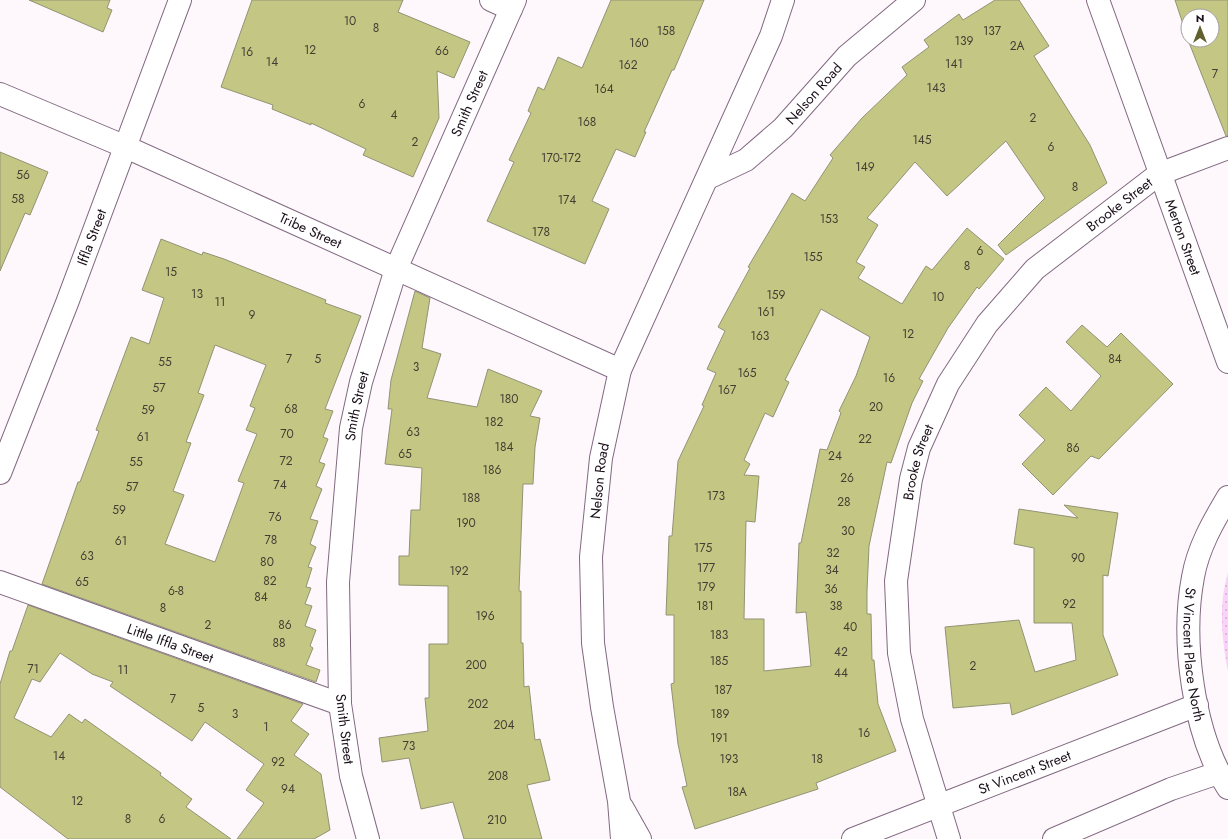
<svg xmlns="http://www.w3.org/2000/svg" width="1228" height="839" viewBox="0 0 1228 839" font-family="Jost,sans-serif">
<defs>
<pattern id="park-dots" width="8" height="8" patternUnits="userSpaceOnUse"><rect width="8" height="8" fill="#fad1f8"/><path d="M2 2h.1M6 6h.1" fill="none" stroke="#d6b2d4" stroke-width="1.8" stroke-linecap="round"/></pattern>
</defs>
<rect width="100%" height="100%" fill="#fef8fd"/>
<!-- park -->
<path fill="url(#park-dots)" d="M1228 573V672C1222 640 1218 605 1228 573Z"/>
<!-- building -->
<path fill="#c4c684" stroke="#929373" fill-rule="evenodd" d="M29 0H110L107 8 112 10 103 32Z
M252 0H403L398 12 470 42 454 78 437 71 439 118 413 177 363 155 366 149 311 123V125L272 109 273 105 221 87Z
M611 0H704L674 70H672L644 132H646L635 157 616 149 592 201 609 209 585 264 487 221 514 162 509 160 531 113 528 111 538 87 544 90 558 57 582 68Z
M995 0H1019L1049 46 1034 56 1090 145 1107 183 1006 255 998 245 1045 198 1006 141 947 196 915 162 867 218 878 225 856 262 865 267 858 278 902 304 926 266 932 270 967 228 1004 259 979 289 977 287 948 328 919 379 923 381 912 403 891 463 887 462 869 546 867 591V614H871L872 660H874L878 704 896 751 816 783 818 789 695 829 682 787 687 786 678 744 671 684 674 683V615H666L669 536H672L678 461 704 406 702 405 716 373 707 369 725 331 718 327 750 268 748 267 792 193 805 201 833 158 830 155 862 118 907 75 902 67 929 47 924 40 959 14 963 20ZM821 309 870 337 856 376 839 411 841 413 827 450 820 449 801 543H799L796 613 806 612 811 666 764 671V619H744L746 521 755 522 759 476 744 475 750 464 744 460 765 413 773 417 789 382 785 380Z
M1175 0H1228V136H1226L1188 40H1212V16H1188V39Z
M0 152 48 172 30 215 25 213 0 271Z
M161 239 202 255 203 252 224 259 326 300 325 303 361 316 325 409 333 411 323 437 328 439 319 462 325 464 316 486 322 489 310 519 318 521 310 544 316 547 308 567 312 568 306 587 311 588 305 604 312 606 305 626 316 630 310 646 313 648 306 665 320 670 316 682 42 584 78 482H80L99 431 96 430 131 337 149 344 164 298 142 290ZM215 345 266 365 250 406 255 408 246 430 257 434 238 481 244 483 215 562 165 544 184 495 173 491 191 443 186 442 204 395 198 393Z
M415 291 430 298 422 348 441 354 427 398 477 407 488 369 542 391 530 416 540 418 535 447 533 484H523L519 591H521V643H523L524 687 529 686 535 740 540 739 550 780 527 785 542 839H464L453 802 421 809 409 758 382 762 379 738 428 731 425 698H429V644H448V586L399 585V556H409L411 510H420L422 468 385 464 392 409H388L391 380Z
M1082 325 1107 347 1121 333 1173 384 1099 459 1091 456 1053 495 1022 464 1045 440 1019 415 1046 387 1071 411 1101 376 1066 342Z
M1064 505 1118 513 1108 576 1103 575V635L1118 675 1012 715 1010 703 953 708 945 627 1019 620 1035 672 1076 660 1072 623H1034V548L1014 544 1019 509 1078 518Z
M28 605 303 704 291 721 309 734 294 755 321 774 330 830 314 839H237L264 803 246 790 264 764 205 722 192 741 110 686 113 682 92 674 60 653 40 682 32 679 14 718 51 737 69 714 82 723 85 719 161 773 160 775 192 799 186 807 231 839H68L0 787V684L10 651H12Z"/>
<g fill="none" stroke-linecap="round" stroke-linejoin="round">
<defs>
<g id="minor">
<path d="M491 0 511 9"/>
<path id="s1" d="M1098 0 1228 362"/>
<path id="s2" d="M0 94 126 147 620 370"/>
<path id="s3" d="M708 178 746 160 783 128 847 56 914 0"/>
<path id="s4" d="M0 473 67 303 180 0"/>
<path id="s5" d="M1228 497C1213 522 1198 548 1193 577 1181 640 1193 734 1228 788"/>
<path id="s6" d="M0 582 340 704"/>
<path d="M622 807 640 839"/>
<path id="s7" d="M368 839 351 776 340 704 338 582 351 428 361 382 396 269 515 0"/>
<path id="s8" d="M622 839 619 801 602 707 593 643 591 557 601 458 620 370 771 36 783 0"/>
<path id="s9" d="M853 839 1197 705"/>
<path id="s10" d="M949 839 912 719 899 653 896 581 911 479 919 448 948 384 987 324 1035 269 1159 174 1228 148"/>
<path d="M1054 839 1171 789 1218 773"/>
</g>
</defs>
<!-- minor casing -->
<use href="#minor" stroke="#826981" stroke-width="24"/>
<!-- minor -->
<use href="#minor" stroke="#fff" stroke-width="22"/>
</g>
<g text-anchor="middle" stroke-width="3.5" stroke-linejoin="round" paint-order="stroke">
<!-- number labels -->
<g font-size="12" fill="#443d33">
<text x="350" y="25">10</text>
<text x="376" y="32">8</text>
<text x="666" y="35">158</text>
<text x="992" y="35">137</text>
<text x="964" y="45">139</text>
<text x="639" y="47">160</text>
<text x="1017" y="50">2A</text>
<text x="310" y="54">12</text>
<text x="442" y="55">66</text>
<text x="247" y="56">16</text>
<text x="272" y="66">14</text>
<text x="954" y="68">141</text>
<text x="628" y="69">162</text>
<text x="1215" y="78">7</text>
<text x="936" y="92">143</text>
<text x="604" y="93">164</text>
<text x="362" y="108">6</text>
<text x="394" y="119">4</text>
<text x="1033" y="122">2</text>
<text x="587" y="126">168</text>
<text x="922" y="144">145</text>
<text x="415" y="146">2</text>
<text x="1051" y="151">6</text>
<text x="561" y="162">170-172</text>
<text x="865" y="171">149</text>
<text x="23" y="179">56</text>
<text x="1075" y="191">8</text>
<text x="18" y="203">58</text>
<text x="567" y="204">174</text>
<text x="829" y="223">153</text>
<text x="541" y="236">178</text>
<text x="980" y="255">6</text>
<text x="813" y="261">155</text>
<text x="967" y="270">8</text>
<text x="171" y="276">15</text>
<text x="197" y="298">13</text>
<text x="776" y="299">159</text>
<text x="938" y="301">10</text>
<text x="220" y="306">11</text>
<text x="766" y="316">161</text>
<text x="252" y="319">9</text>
<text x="908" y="338">12</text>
<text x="760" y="340">163</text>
<text x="289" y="363">7</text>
<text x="318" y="363">5</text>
<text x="1115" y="363">84</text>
<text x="165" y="366">55</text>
<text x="416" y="371">3</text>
<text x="747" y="377">165</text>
<text x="889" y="382">16</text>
<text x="159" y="392">57</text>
<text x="727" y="394">167</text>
<text x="509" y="403">180</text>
<text x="876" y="411">20</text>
<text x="291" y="413">68</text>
<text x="148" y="414">59</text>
<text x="494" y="426">182</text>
<text x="413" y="436">63</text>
<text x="287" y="438">70</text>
<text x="143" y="441">61</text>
<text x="865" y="443">22</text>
<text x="504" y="451">184</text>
<text x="1073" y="452">86</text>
<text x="405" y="458">65</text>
<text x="835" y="460">24</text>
<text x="286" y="465">72</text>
<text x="136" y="466">55</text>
<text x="492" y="474">186</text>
<text x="847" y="482">26</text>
<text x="280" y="489">74</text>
<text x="132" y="491">57</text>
<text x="716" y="500">173</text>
<text x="471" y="502">188</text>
<text x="844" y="506">28</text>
<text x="119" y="514">59</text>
<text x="275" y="521">76</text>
<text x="466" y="527">190</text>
<text x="848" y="535">30</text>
<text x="271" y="544">78</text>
<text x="121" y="545">61</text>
<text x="703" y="552">175</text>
<text x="833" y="557">32</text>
<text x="87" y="560">63</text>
<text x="1078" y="562">90</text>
<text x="267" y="566">80</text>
<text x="706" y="572">177</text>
<text x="832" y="574">34</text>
<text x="459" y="575">192</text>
<text x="270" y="585">82</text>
<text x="82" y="586">65</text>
<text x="706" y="591">179</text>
<text x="831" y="593">36</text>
<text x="176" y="595">6-8</text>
<text x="261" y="601">84</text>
<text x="1069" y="608">92</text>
<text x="705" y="610">181</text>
<text x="836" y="610">38</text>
<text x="163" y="612">8</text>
<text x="485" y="620">196</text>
<text x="208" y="629">2</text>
<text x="285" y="629">86</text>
<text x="850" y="631">40</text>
<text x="719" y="639">183</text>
<text x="279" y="647">88</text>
<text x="841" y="656">42</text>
<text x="719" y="665">185</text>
<text x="476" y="669">200</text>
<text x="973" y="670">2</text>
<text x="33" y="673">71</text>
<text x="123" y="674">11</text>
<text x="841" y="677">44</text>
<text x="723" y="694">187</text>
<text x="173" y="703">7</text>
<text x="478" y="708">202</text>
<text x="201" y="712">5</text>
<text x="235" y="718">3</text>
<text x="720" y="718">189</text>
<text x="504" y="729">204</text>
<text x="266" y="731">1</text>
<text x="864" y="737">16</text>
<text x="719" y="742">191</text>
<text x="409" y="750">73</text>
<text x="59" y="760">14</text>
<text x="729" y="763">193</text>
<text x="817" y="763">18</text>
<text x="278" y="766">92</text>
<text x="498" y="780">208</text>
<text x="288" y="793">94</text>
<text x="737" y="796">18A</text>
<text x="77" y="805">12</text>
<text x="128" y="823">8</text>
<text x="162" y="823">6</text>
<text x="497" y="824">210</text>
</g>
<!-- street labels -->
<g font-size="14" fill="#190f18" stroke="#fff">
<text dy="5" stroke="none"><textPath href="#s3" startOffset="137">Nelson Road</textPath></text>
<text dy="5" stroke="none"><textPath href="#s7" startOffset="761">Smith Street</textPath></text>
<text dy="5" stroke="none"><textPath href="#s10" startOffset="721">Brooke Street</textPath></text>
<text dy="5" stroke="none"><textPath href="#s2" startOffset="339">Tribe Street</textPath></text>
<text dy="5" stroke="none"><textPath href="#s4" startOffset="253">Iffla Street</textPath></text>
<text dy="5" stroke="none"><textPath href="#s1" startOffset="252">Merton Street</textPath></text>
<text dy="5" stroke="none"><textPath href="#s7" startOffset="437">Smith Street</textPath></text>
<text dy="5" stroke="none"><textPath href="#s10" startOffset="386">Brooke Street</textPath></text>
<text dy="5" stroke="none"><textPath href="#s8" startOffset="361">Nelson Road</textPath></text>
<text dy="5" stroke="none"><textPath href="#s6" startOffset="181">Little Iffla Street</textPath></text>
<text dy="5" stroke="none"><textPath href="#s5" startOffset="166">St Vincent Place North</textPath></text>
<text transform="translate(345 729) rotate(83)" y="5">Smith Street</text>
<text dy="5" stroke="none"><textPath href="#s9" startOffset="184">St Vincent Street</textPath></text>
</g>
</g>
<!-- north arrow -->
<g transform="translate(1200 28)"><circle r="19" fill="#ffffff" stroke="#a39fa3"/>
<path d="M0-3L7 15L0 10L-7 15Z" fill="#60612e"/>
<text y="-6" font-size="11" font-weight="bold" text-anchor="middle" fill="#190f18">N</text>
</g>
</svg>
